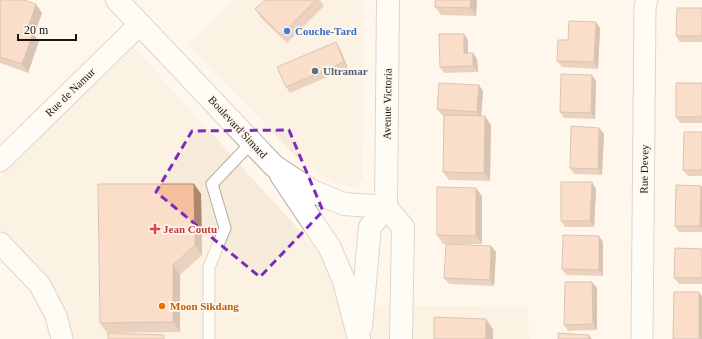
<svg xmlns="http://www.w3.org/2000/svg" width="702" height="339" viewBox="0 0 702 339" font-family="Georgia,serif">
<rect width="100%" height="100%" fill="#fff7ec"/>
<!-- built -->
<path fill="#f6ebd9" d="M234 0H364L363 178 354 187 337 184 302 163 188 45Z
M133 46 325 259 340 305 528 307 529 339H71V323L42 275 0 230V178Z"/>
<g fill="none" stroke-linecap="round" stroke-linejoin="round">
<defs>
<path id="service" d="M209 339V267L225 228 212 184 252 142"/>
<path id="minor" d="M0 161 140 24
M0 243 40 285 56 316 62 339
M642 339 645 7 647 0"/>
<path id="tertiary" d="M386 207 388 0"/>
<path id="secondary" d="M117 0 274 166 312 191 344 204 386 207
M281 175 330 248 344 281 359 339
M386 207 403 227 401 339
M361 326 370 227 386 207"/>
</defs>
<!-- service casing -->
<use href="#service" stroke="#b3aca1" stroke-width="13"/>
<!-- minor casing -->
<use href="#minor" stroke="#b3aca1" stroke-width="23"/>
<!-- tertiary casing -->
<use href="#tertiary" stroke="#b3aca1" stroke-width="24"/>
<!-- secondary casing -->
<use href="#secondary" stroke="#b3aca1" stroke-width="24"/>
<!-- service -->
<use href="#service" stroke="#fff" stroke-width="11"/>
<!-- minor -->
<use href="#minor" stroke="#fff" stroke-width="21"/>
<!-- tertiary -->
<use href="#tertiary" stroke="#fff" stroke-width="22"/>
<!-- secondary -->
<use href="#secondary" stroke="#fff" stroke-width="22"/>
</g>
<!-- wall -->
<path fill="#d3a488" d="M265 0H320L324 6 287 43 261 18 255 9Z
M435 0H477L476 16 441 15 435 7Z
M0 3 42 13 34 35 39 41 28 73 0 63Z
M702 8V42H680L676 36Z
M596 22 600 28 598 69 562 67 557 61 568 40Z
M464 34 468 40V53H473L477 59 478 72 444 73 440 67Z
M336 42 340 49 348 68 290 93 286 87Z
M592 75 596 81 595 119 564 118 560 112Z
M702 83V123H680L676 117Z
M483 91 481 116 491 125 490 181 449 180 443 172 444 116 442 115 437 109Z
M599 128 604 134 602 175 574 174 570 168Z
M702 132V176H688L683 170Z
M592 182 596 189 594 227H565L561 221Z
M194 184 201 194 202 255 180 275V332L107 333 100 323Z
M702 187V232H679L675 226Z
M482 196V244H443L437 235Z
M599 236 603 242V276L566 275 562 269Z
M491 246 496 252 494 286 449 284 444 278Z
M702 249V284H679L674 278Z
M592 282 597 288V330L568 331 564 325Z"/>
<!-- shaded-wall -->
<path fill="#ac866f" d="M471 0H477L476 16 470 8Z
M36 4 42 13 34 35 39 41 28 73 22 64 27 31Z
M596 22 600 28 598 69 594 62Z
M464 34 468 40V59L464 53Z
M336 42 340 49 348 68 344 62Z
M473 53 477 59 478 72 473 66Z
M592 75 596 81 595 119 591 113Z
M479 85 483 91 481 118 477 112Z
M485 116 491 125 490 181 484 173Z
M599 128 604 134 602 175 598 169Z
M592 182 596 189 594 227 590 221Z
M194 184 201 194 202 255 195 245Z
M701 186 702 187V228L700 226Z
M476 188 482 196V244L476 236Z
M599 236 603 242V276L599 270Z
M491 246 496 252 494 286 490 280Z
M173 265 180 275V332L173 322Z
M592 282 597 288V330L593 324Z
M699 292 702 296V339H699Z
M486 319 493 329V339H486Z
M589 335 592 339H589Z"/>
<!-- building -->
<path fill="#f5bf9e" stroke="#ac866f" d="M1 0H24L36 4 27 31 33 33 22 64 0 57V3Z
M265 0H316L281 35 255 9Z
M435 0H471L470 8 435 7Z
M677 8H702V36H676Z
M569 21 596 22 594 62 557 61 558 40H568Z
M439 34H464V53H473V66L440 67Z
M336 42 344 62 286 87 277 67Z
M561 74 592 75 591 113 560 112Z
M439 83 479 85 477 112 437 109Z
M676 83H702V117H676Z
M444 115 485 116 484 173 443 172Z
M571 126 599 128 598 169 570 168Z
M684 132H702V170H683Z
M561 182H592L590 221H561Z
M98 184H194L195 245 173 265V322L100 323Z
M676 185 701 186 700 226H675Z
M437 187 476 188V236L437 235Z
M563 235 599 236V270L562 269Z
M446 244 491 246 490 280 444 278Z
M675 248 702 249V278H674Z
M565 282H592L593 324 564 325Z
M674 292H699V339H673Z
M434 317 486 319V339H434Z
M108 333 164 335V339H108Z
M558 333 589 335V339H558Z"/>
<!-- marked area -->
<path d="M0 0H702V339H0ZM289 130 323 211 260 277 156 192 192 131Z" fill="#fff7ec" fill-opacity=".55" fill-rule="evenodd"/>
<path fill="none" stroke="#7b2cbf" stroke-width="3" stroke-dasharray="8 5" stroke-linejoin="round" d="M289 130 323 211 260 277 156 192 192 131Z"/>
<!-- markers -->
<circle fill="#3f7fe0" stroke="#fff7ec" stroke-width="1.5" cx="287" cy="31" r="4"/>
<circle fill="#5c6f8a" stroke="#fff7ec" stroke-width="1.5" cx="315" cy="71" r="4"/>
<path fill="#e0444e" stroke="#fff7ec" stroke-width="1.5" d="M153 223h4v4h4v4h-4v4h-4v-4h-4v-4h4z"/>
<circle fill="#e8710a" stroke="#fff7ec" stroke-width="1.5" cx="162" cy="306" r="4"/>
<g text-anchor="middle" stroke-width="3.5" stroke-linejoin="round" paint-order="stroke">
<!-- shop labels -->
<g font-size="11" font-weight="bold" fill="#366cbe" stroke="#fff7ec" text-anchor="start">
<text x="295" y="35">Couche-Tard</text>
</g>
<!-- service labels -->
<g font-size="11" font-weight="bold" fill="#4e5e75" stroke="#fff7ec" text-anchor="start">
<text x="323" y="75">Ultramar</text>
</g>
<!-- street labels -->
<g font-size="11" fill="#191612" stroke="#fff7ec">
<text transform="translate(70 92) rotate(-44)" y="4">Rue de Namur</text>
<text transform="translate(387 104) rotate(-89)" y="4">Avenue Victoria</text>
<text transform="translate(238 127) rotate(47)" y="4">Boulevard Simard</text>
<text transform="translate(644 169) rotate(-89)" y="4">Rue Devey</text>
</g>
<!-- health labels -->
<g font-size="11" font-weight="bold" fill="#be3a42" stroke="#fff7ec" text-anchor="start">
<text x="163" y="233">Jean Coutu</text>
</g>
<!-- food labels -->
<g font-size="11" font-weight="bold" fill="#c56008" stroke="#fff7ec" text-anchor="start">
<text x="170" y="310">Moon Sikdang</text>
</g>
</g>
<!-- scale -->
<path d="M18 34v6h58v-6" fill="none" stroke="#191612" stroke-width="2"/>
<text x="24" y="34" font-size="12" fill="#191612" stroke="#fff7ec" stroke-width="3" paint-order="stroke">20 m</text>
</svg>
